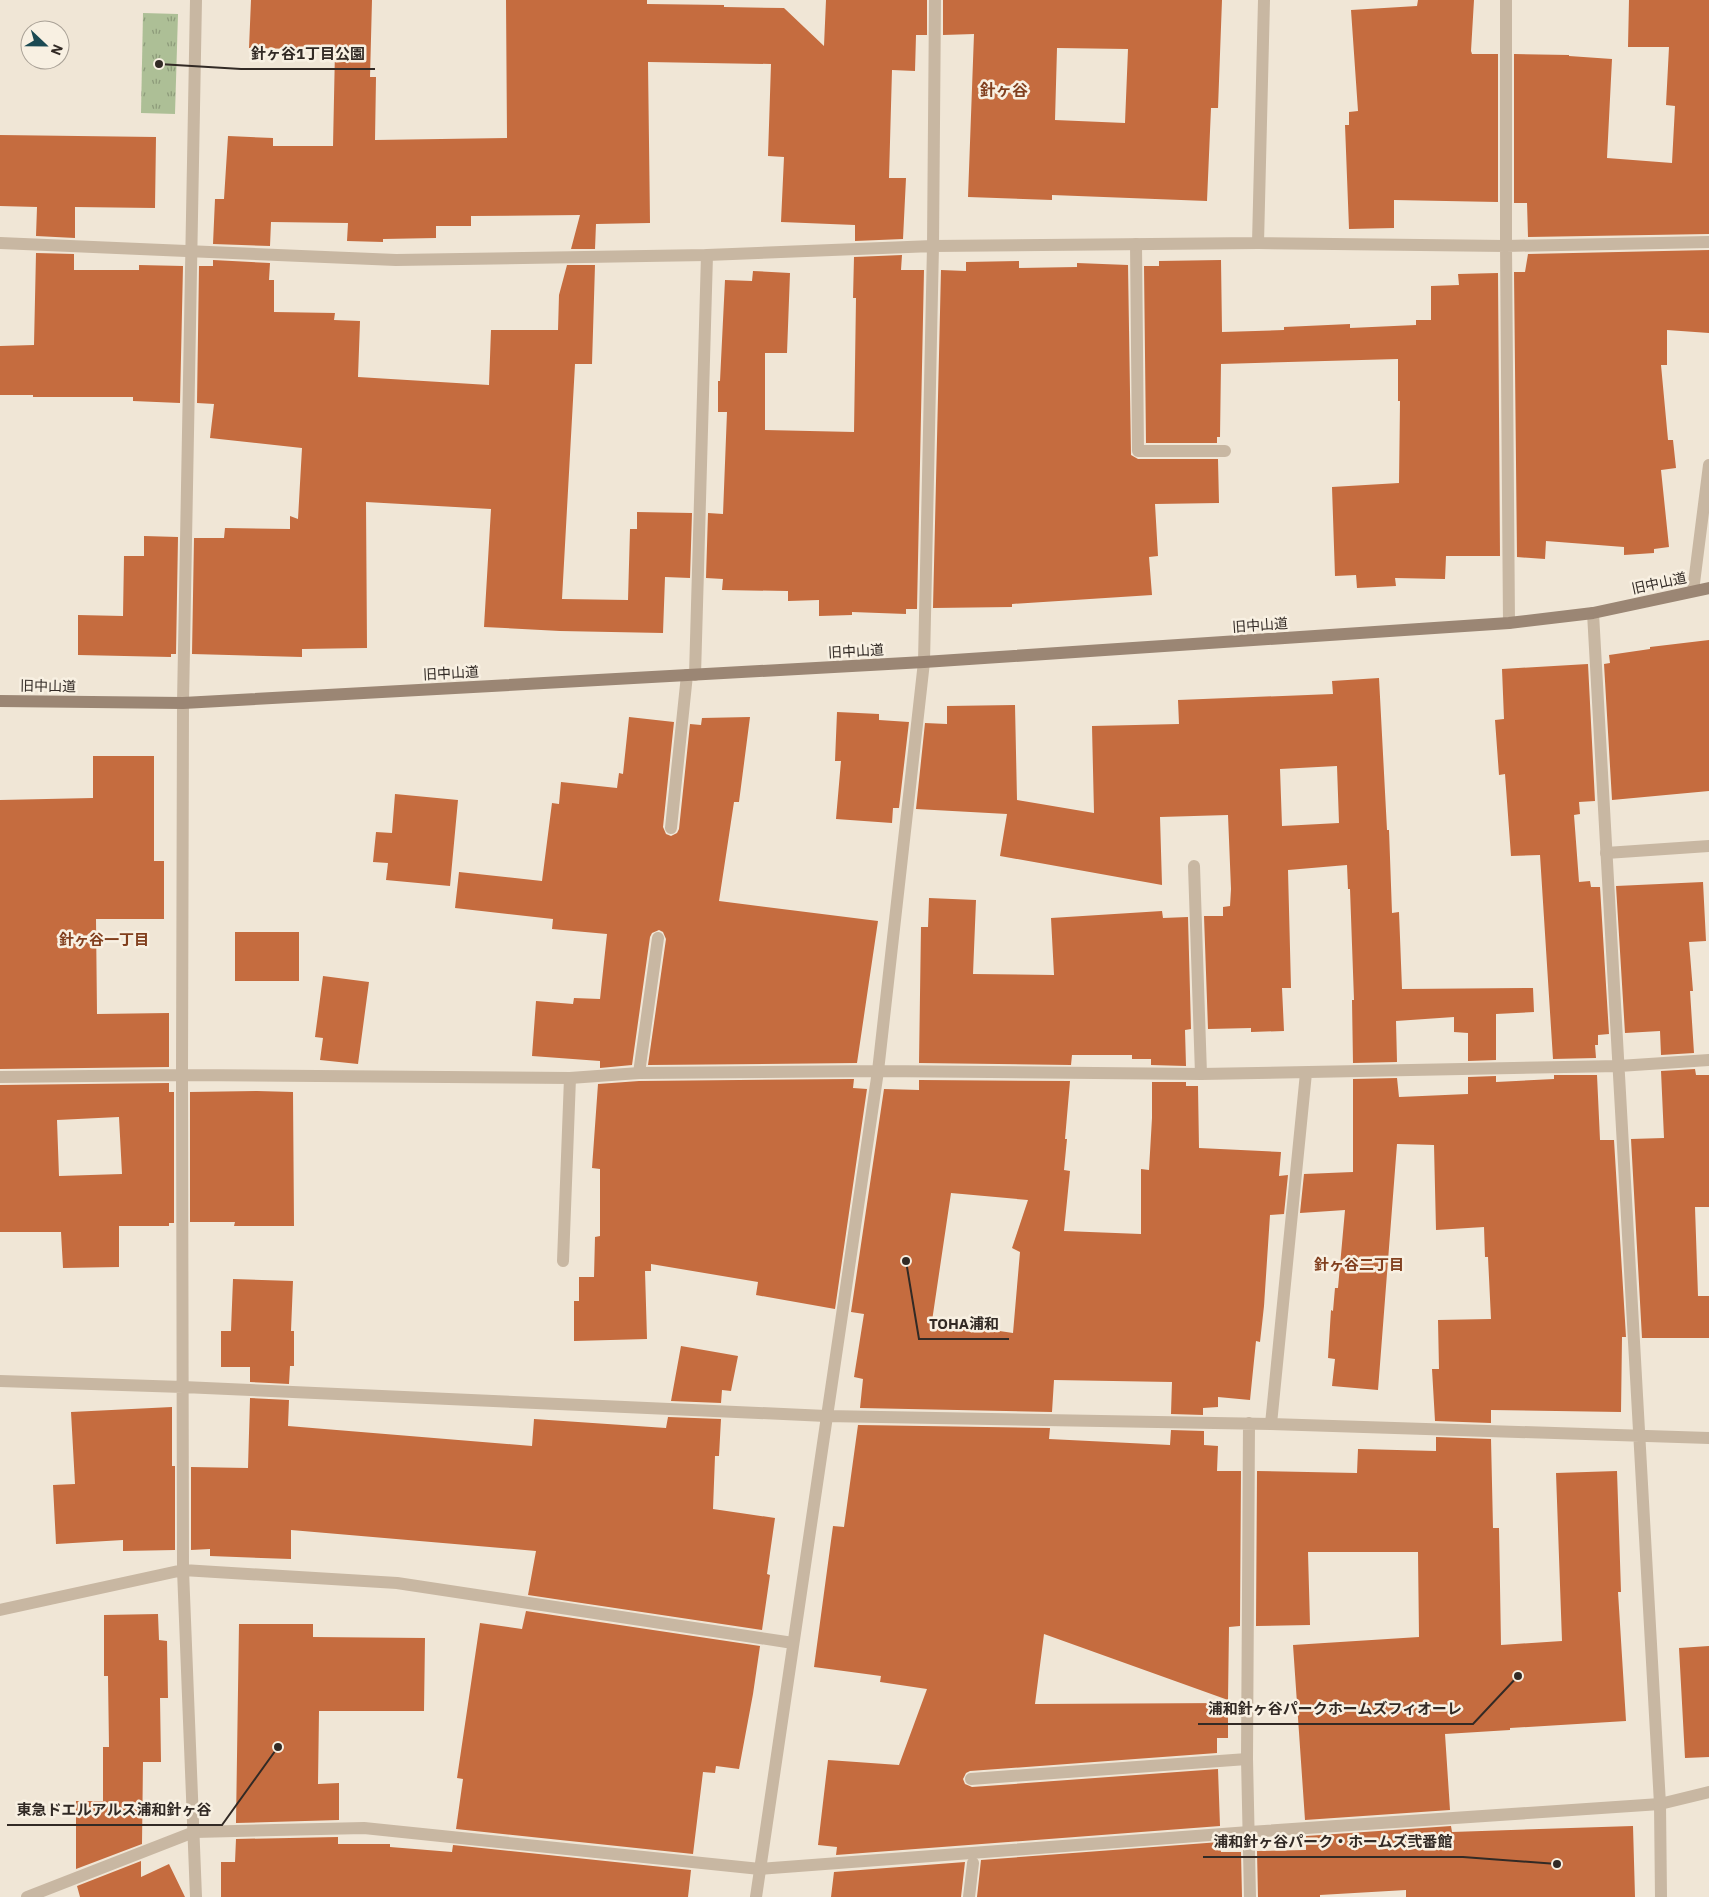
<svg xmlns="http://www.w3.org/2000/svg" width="1709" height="1897" viewBox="0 0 1709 1897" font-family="'IBM Plex Sans','Noto Sans JP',sans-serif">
<defs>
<pattern id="grass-tufts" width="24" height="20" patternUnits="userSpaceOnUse" patternTransform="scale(1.25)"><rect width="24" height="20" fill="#adbf96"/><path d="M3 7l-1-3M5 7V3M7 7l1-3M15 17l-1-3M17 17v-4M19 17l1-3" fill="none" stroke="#8d9b7a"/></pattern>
</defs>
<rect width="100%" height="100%" fill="#f0e6d6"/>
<!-- grass -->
<path fill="url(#grass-tufts)" d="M143 13 178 14 175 114 141 113Z"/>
<!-- building -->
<path fill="#c56c3f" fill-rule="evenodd" d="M251 0H372L370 77H376L375 140 507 138 506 0H647V4L724 5V7L784 8 824 46 826 0H927V35H916L915 71 892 70 889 178H906L903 239 855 241V225L781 222 784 157 768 156 771 64 648 62 650 223 596 224 595 249H571L580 215 471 216V226H436V238L383 239V242L347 241 348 223 271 222 270 246 213 244 215 199H224L228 136 273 138V146H333L335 50 249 48Z
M943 0H1222L1218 108H1211L1207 201 1052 195V200L968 197 974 34 943 35ZM1057 48 1128 49 1125 123 1055 120Z
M1418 0H1474L1471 51 1472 54H1498V202L1394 200V228L1349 229 1345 125H1349V112L1358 111 1351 10 1417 6Z
M1629 0H1709V234L1528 237 1527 203H1514V54L1569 55V56L1612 59 1607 158 1672 163 1675 106 1666 105 1669 47H1628Z
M0 135 156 137 155 208 75 207V238L36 236 37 207 0 206Z
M1709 250V333L1667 330V365H1661L1668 440H1673L1676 468 1661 470 1669 547 1654 549V553L1624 555V547L1546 541 1545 559 1517 557 1514 272H1525L1528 254Z
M36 253 74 254V270H139V265L183 266 180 403 133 401V397H33V395H0V346L34 345Z
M902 255 901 270H924L917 609H906V614L852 612V615L819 616V600L788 601V591L722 590 723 579 706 578 708 513 723 514 727 412H718V381H720L725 280 752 281 753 271 790 273 787 353H765V430L854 432 856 298H853L854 257Z
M213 260 270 263 269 280H274V312L335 313 334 320 360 321 358 377 489 385 491 330H558L559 295 567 265H595L592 364H575L562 599 628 600 630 529H637V512L692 513 690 578 665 577 663 633 560 631 484 627 491 509 366 502 367 648 302 649V657L192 654 194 538H224L225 528 290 529V516L298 519 302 448 210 438 214 404 197 403 199 266H213Z
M1221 260 1222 332 1284 330V327L1350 324V328L1416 325V320H1431V286L1459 285 1458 274 1498 273 1500 556H1446L1445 579 1395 578 1396 586 1357 588 1356 575 1335 576 1332 487 1399 483 1400 401H1398V359L1221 364 1220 437H1217V443H1146L1144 266H1159V261Z
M1019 261V268L1077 267V263L1128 265 1131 455 1138 459H1218L1219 503 1155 504 1158 556 1149 557 1152 595 1012 604V607L933 608 941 270 966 271V262Z
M144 536 178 537 176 654H171V657L78 655V615L123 616 124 556H144Z
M1709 640V791L1612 800 1604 664 1610 663 1609 655 1650 649V647Z
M1588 664 1595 801 1579 802 1580 814 1574 815 1579 882 1590 881 1591 887H1600L1609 1034 1598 1035V1045H1595L1596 1058 1553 1059 1540 855 1511 856 1505 774 1499 775 1495 720 1504 719 1502 669Z
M1379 678 1387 830H1389L1392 913 1399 912 1402 989 1533 988 1534 1012 1496 1014V1060L1468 1061V1033L1454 1032V1017L1396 1021 1397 1062 1353 1063 1352 1000H1354L1350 889H1348L1347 865 1288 870 1291 988H1282L1284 1031 1251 1032V1028L1208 1029 1204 916H1223V907L1230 906 1231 889 1228 815 1160 817 1162 885 1000 856 1007 814 916 809 925 723 947 724V706L1015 705 1017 800 1094 813 1092 726 1179 724 1178 700 1333 694 1332 681ZM1337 766 1339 823 1282 826 1280 769Z
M837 712 879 714V720L909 722 899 808H893L892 823 836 819 841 761H835Z
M629 717 674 722 663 827 666 834 671 836 677 833 679 829 690 724 701 725 702 718 750 717 739 802H734L719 901 878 921 857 1063 648 1065 666 939 663 932 659 930 652 933 650 937 632 1065 600 1068V1061L532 1056 536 1001 573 1004 574 998 600 999 607 934 552 929 553 919 455 908 459 872 542 881 552 803 559 804 561 782 617 788 619 773 623 774Z
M93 756H154V861H164V919H96L97 1014 169 1013V1067L0 1069V800L93 798Z
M395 794 458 800 450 886 386 880 388 863 373 862 376 832 392 833Z
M1703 882 1706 941 1689 942 1693 991H1690L1694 1053 1661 1055 1660 1031 1625 1033 1616 886Z
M929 898 976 900 973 974 1054 975 1051 918 1162 911 1163 918 1188 917 1191 1029 1185 1030 1186 1066 1151 1065V1059H1132V1055H1072L1071 1065 919 1063 921 927H928Z
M235 932H299V981H235Z
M323 976 369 982 358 1064 320 1060 323 1038 315 1037Z
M1695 1069 1696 1075H1709V1207H1695L1698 1296H1709V1338H1642L1631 1139 1664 1138 1661 1071Z
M1554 1075H1597L1600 1140H1614L1626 1337H1622L1621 1412 1491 1410V1423L1435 1421 1432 1369H1439L1438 1320 1491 1319 1488 1257H1485L1484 1227 1436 1230 1434 1145 1397 1144 1378 1390 1332 1386 1335 1359 1328 1358 1331 1310 1333 1311 1335 1288H1338L1345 1210 1300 1213 1304 1174 1353 1172V1079L1397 1078 1399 1097 1468 1094V1077L1496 1076V1082L1554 1079Z
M854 1079 853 1088 867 1089 835 1309 756 1295 758 1282 651 1264V1271H645L647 1339 574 1341V1301H579V1277H594L595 1237 600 1236V1169L592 1168 598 1084 639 1081Z
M919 1080 1070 1081 1065 1139H1067L1064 1170 1070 1171 1064 1231 1141 1234V1169L1149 1170 1152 1118V1082H1186V1086H1198L1199 1148 1281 1152 1279 1176 1288 1175 1284 1214 1270 1215 1264 1306 1260 1342 1256 1341 1250 1400 1218 1397V1407L1203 1408V1415L1171 1414 1172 1382 1054 1380 1052 1412 860 1408 863 1379 854 1377 864 1314 851 1312 884 1089 919 1090ZM951 1193 1028 1200 1012 1248 1020 1252 1013 1333 932 1321Z
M169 1083V1092H174V1223H169V1226H119V1267L63 1268 61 1232H0V1085ZM119 1117 122 1174 59 1176 57 1120Z
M257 1091 293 1092 294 1226H234L235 1222H190V1092Z
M233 1279 293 1281 291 1331H294V1366H290L289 1384 250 1382V1367H221V1331H231Z
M681 1346 738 1356 731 1391 722 1390 721 1403 671 1401Z
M250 1398 289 1400 288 1426 532 1446 534 1419 666 1428 668 1417 721 1419 719 1456H715L713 1509 775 1518 767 1574 770 1575 762 1630 528 1595 536 1551 291 1530V1559L210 1556V1549L191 1550V1467L248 1468Z
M172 1407V1466H175V1550L123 1551V1540L56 1544 53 1485 75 1484 71 1412Z
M858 1425 1050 1428 1049 1439 1170 1445 1171 1430 1204 1431V1445L1218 1446 1217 1471H1241L1240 1626 1229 1627 1228 1700 1044 1634 1035 1704 1228 1703V1738H1217V1753L970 1771 966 1773 963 1779 965 1784 972 1787 1218 1769 1220 1826 836 1855 837 1847 818 1845 828 1760 899 1765 927 1689 880 1682 881 1676 814 1667 833 1526 844 1527Z
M1436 1437 1491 1439 1493 1528H1499L1501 1645 1562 1641 1556 1473 1617 1471 1621 1592H1618L1626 1721 1510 1728V1730L1445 1734 1450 1810 1305 1820 1293 1645 1419 1637 1418 1552H1308L1310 1625 1256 1626 1257 1471 1357 1473 1358 1449 1436 1451Z
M526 1611 760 1646 753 1694 739 1769 716 1766 715 1773 703 1772 693 1854 456 1829 463 1779 457 1778 480 1623 522 1629Z
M158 1614 159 1640 167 1641 168 1698H160L161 1762H143L142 1844 76 1869V1801H103V1747H109L108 1676H104V1615Z
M239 1624H313V1637L425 1638 424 1711H319L318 1784 339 1783V1820L236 1823Z
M1709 1646V1757L1685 1758 1679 1648Z
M1451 1826 1452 1832 1633 1826 1635 1897H1406V1890L1320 1895V1897H1258L1257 1851 1306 1850V1836Z
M338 1837V1844H390V1847L452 1852 453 1845 691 1870 688 1897H221V1862H235L236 1839Z
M1220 1842 1221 1852H1241L1242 1897H977L981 1860Z
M141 1861V1877L169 1864 185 1897H80L77 1886Z
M965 1862 961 1897H831L834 1872Z"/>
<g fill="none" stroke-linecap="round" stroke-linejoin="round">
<!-- service -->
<path stroke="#c8b7a2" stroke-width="12" d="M1136 244 1138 451H1225
M695 675 707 255
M671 828 687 675
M1606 853 1709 846
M1194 866 1201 1074
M639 1073 658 938
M563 1261 570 1078
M971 1779 1247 1759
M969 1897 973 1863"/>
<!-- pedestrian -->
<path stroke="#c8b7a2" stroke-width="12" d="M27 1897 194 1832 364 1828 760 1869 1249 1832 1660 1804 1709 1792"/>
<!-- minor -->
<path stroke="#c8b7a2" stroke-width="12" d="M196 0 183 703 182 1075 183 1570 196 1897
M1506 0V246L1509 623
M0 243 396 260 707 255 933 246 1258 243 1506 246 1709 242
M1258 243 1264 0
M1693 591 1709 465
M1593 613 1660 1804 1661 1897
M0 1077 182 1075 570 1078 639 1073 878 1071 1201 1074 1619 1066 1709 1060
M0 1381 183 1387 826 1416 1271 1424 1709 1438
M1249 1423 1247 1759 1250 1897
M1271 1424 1306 1073
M0 1610 183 1570 397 1583 793 1643
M756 1897 878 1071 924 662 933 246 935 0"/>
<!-- secondary -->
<path stroke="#9b8674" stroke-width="12" d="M0 701 183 703 924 662 1509 623 1593 613 1709 588"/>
</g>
<g text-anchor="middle" stroke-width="5" stroke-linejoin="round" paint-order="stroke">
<!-- street labels -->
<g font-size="14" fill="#322a25" stroke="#f8f0e2">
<text transform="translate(1659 583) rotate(-12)" y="5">旧中山道</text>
<text transform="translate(1260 625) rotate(-4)" y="5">旧中山道</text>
<text transform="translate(856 651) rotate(-3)" y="5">旧中山道</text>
<text transform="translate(451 673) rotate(-3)" y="5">旧中山道</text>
<text transform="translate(48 686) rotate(1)" y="5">旧中山道</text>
</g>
<!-- neighbourhood labels -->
<g font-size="15" font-weight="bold" fill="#813f1e" stroke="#f8f0e2">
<text x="104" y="945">針ヶ谷一丁目</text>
<text x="1359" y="1270">針ヶ谷二丁目</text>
</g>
<!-- quarter labels -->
<g font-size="16" font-weight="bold" fill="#813f1e" stroke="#f8f0e2">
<text x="1004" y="96">針ヶ谷</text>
</g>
</g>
<!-- callouts -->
<path fill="none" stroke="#322a25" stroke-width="2" d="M159 64L241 69H375M906 1261L919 1339H1009M1518 1676L1473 1724H1198M278 1747L222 1825H7M1557 1864L1463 1857H1203"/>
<g fill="#322a25" stroke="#f8f0e2" stroke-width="2">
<circle cx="159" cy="64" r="5"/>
<circle cx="906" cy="1261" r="5"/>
<circle cx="1518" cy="1676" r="5"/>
<circle cx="278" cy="1747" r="5"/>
<circle cx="1557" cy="1864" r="5"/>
</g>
<g font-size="15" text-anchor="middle" font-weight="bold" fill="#322a25" stroke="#f8f0e2" stroke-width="5" stroke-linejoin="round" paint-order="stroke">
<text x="308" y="59">針ヶ谷1丁目公園</text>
<text x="964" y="1329">TOHA浦和</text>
<text x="1335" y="1714">浦和針ヶ谷パークホームズフィオーレ</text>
<text x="114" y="1815">東急ドエルアルス浦和針ヶ谷</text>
<text x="1333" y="1847">浦和針ヶ谷パーク・ホームズ弐番館</text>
</g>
<!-- north arrow -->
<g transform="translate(45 45) rotate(112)"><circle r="24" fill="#f8f0e2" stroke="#a9a196"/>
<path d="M0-4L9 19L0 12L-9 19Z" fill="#1b4a53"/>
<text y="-8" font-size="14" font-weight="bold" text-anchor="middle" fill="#322a25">N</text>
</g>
</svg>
